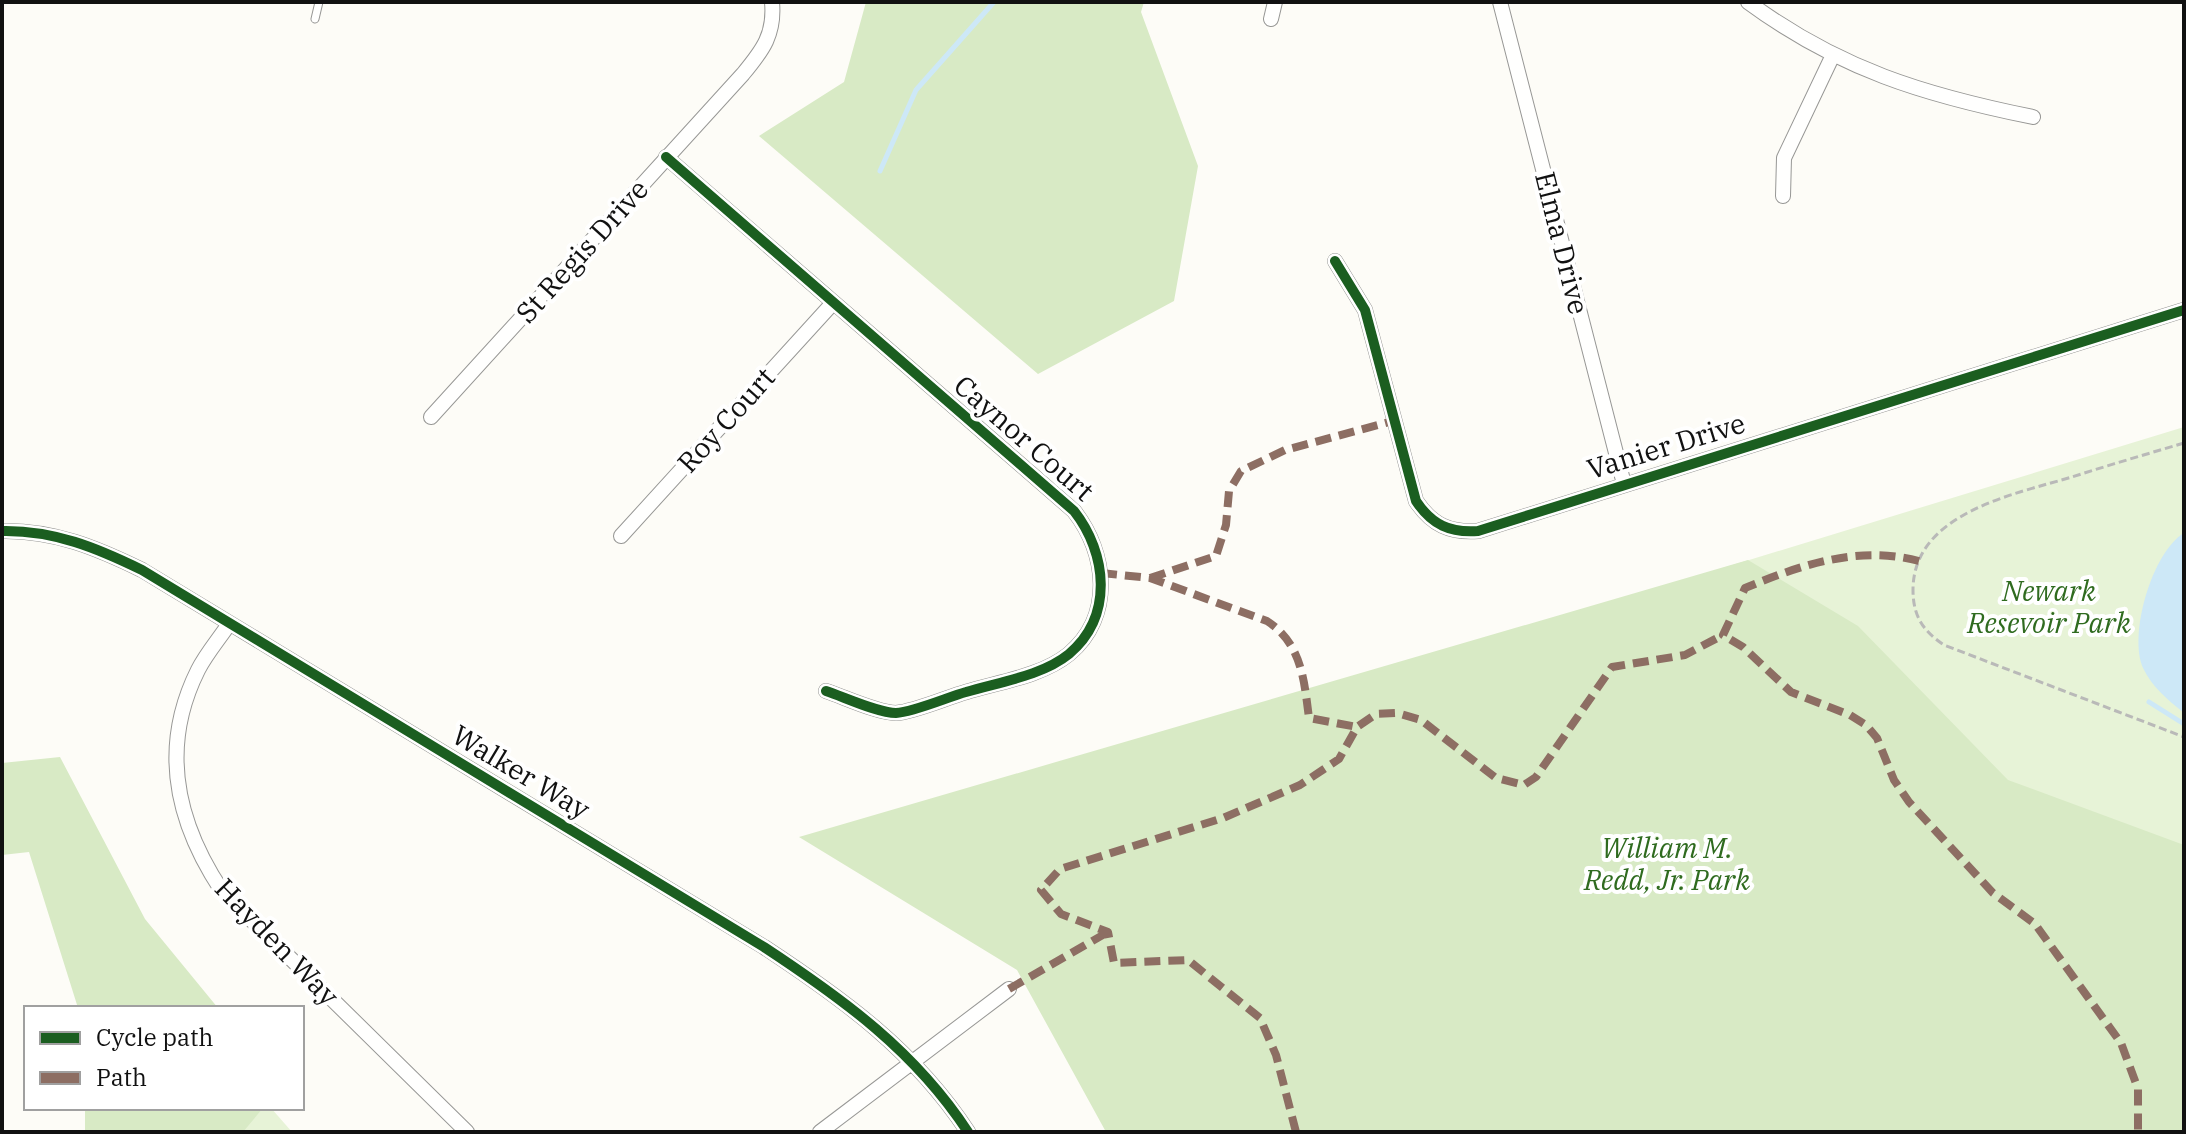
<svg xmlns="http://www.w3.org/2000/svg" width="2186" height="1134" viewBox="0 0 2186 1134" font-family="'IBM Plex Serif',serif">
<rect width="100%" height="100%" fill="#fdfcf7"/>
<!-- green -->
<path fill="#e7f3d7" d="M2184 427V1132L1108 932 857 833Z
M129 1108H271L292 1132H134Z"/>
<!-- forest -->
<path fill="#d8eac5" d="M866 2H1144L1141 12 1198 166 1174 301 1038 374 759 136 844 82Z
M1748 560 1858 626 2008 780 2184 845V1132H1106L1017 970 799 837Z
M60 757 145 919 218 1008H78L29 852 2 855V763Z
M85 1108H263L243 1132H85Z"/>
<!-- water -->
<path fill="#cde8f7" d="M2184 533V713C2168 700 2152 687 2143 668 2128 635 2152 552 2184 533Z"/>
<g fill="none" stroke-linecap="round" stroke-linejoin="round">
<!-- stream -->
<path stroke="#cde8f7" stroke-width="5" d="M880 171 916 90 994 2
M2149 702 2184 724"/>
<defs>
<path id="service" d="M315 19 319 2"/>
<path id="minor" d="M1500 2 1624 484
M1748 2C1839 69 1924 95 2033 117
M1271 19 1275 2
M666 157 1074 511C1107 553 1114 616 1069 654 1042 676 999 682 966 692 948 697 914 712 896 713 878 713 844 697 826 691
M1783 196 1784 158 1832 57
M1335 261 1365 310 1416 501C1432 525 1450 533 1478 531L2184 310
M431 417 743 74C763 50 775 34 772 2
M2 531C54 530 97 548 142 570L764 947C843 999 915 1051 968 1132
M621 536 832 304
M229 624C219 639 206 654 198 670 159 748 176 822 222 891L467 1132
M820 1132 1009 989"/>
</defs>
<!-- service casing -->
<use href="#service" stroke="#979795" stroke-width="9"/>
<!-- minor casing -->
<use href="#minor" stroke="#979795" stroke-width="16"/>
<!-- path -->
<path stroke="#b9b9b8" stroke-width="3" stroke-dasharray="8 4" stroke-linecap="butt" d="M2184 443C2147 454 2109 465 2072 477 2015 494 1913 513 1913 590 1913 616 1923 631 1944 645L2184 737"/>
<!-- service -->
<use href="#service" stroke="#fffffe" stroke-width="7"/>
<!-- minor -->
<use href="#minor" stroke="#fffffe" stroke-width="14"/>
<!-- quiet -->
<path stroke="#8d6e63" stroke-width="8" stroke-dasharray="16 8" stroke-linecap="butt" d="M1919 561C1858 545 1801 565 1745 588L1723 635 1743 647 1791 692 1850 715 1866 725 1877 738 1894 780 1909 802 1993 893 2035 924 2121 1043 2138 1089V1132
M1101 573 1150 578 1267 621C1302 644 1304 680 1309 718L1357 727
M1150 578 1216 556 1226 525 1229 491 1241 471 1285 450 1393 421
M1009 989 1108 932
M1296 1132 1276 1055 1260 1018 1188 960 1114 963 1108 932 1061 914 1041 890 1060 869 1223 818 1300 785 1339 759 1357 727 1376 714 1397 713 1421 720 1496 778 1524 785 1536 777 1612 667 1685 655 1723 635"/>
<defs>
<path id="cycleway" d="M666 157 1074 511C1107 553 1114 616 1069 654 1042 676 999 682 966 692 948 697 914 712 896 713 878 713 844 697 826 691
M1335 261 1365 310 1416 501C1432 525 1450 533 1478 531L2184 310
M2 531C54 530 97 548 142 570L764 947C843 999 915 1051 968 1132"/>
</defs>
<!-- cycleway casing -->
<use href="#cycleway" stroke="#fff" stroke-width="15"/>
<!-- cycleway -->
<use href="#cycleway" stroke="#1b5e20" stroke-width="10"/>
</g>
<g text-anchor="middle" stroke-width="8" stroke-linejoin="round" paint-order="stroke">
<!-- street labels -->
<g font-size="28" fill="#111" stroke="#fff">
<text transform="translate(1562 243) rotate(76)" y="10">Elma Drive</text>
<text transform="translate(582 251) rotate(-48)" y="10">St Regis Drive</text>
<text transform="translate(726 420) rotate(-48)" y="10">Roy Court</text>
<text transform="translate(1024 438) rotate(41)" y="10">Caynor Court</text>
<text transform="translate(1666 446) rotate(-17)" y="10">Vanier Drive</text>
<text transform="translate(521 772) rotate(31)" y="10">Walker Way</text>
<text transform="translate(277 942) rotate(46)" y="10">Hayden Way</text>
</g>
<!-- park labels -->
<g font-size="28" font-style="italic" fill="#2f6b1f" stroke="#fff">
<text x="2049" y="601">Newark<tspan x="2049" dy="32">Resevoir Park</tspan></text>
<text x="1667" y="858">William M.<tspan x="1667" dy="32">Redd, Jr. Park</tspan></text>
</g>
</g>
<!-- border -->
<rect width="2186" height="1134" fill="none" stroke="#111111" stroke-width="8"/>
<!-- legend -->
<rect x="24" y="1006" width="280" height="104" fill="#ffffff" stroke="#a0a0a0" stroke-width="2"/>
<rect x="40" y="1032" width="40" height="12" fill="#1b5e20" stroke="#a0a0a0" stroke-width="2"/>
<text x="96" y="1046" font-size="24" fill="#111111">Cycle path</text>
<rect x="40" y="1072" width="40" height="12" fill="#8d6e63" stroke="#a0a0a0" stroke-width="2"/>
<text x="96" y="1086" font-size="24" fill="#111111">Path</text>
</svg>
